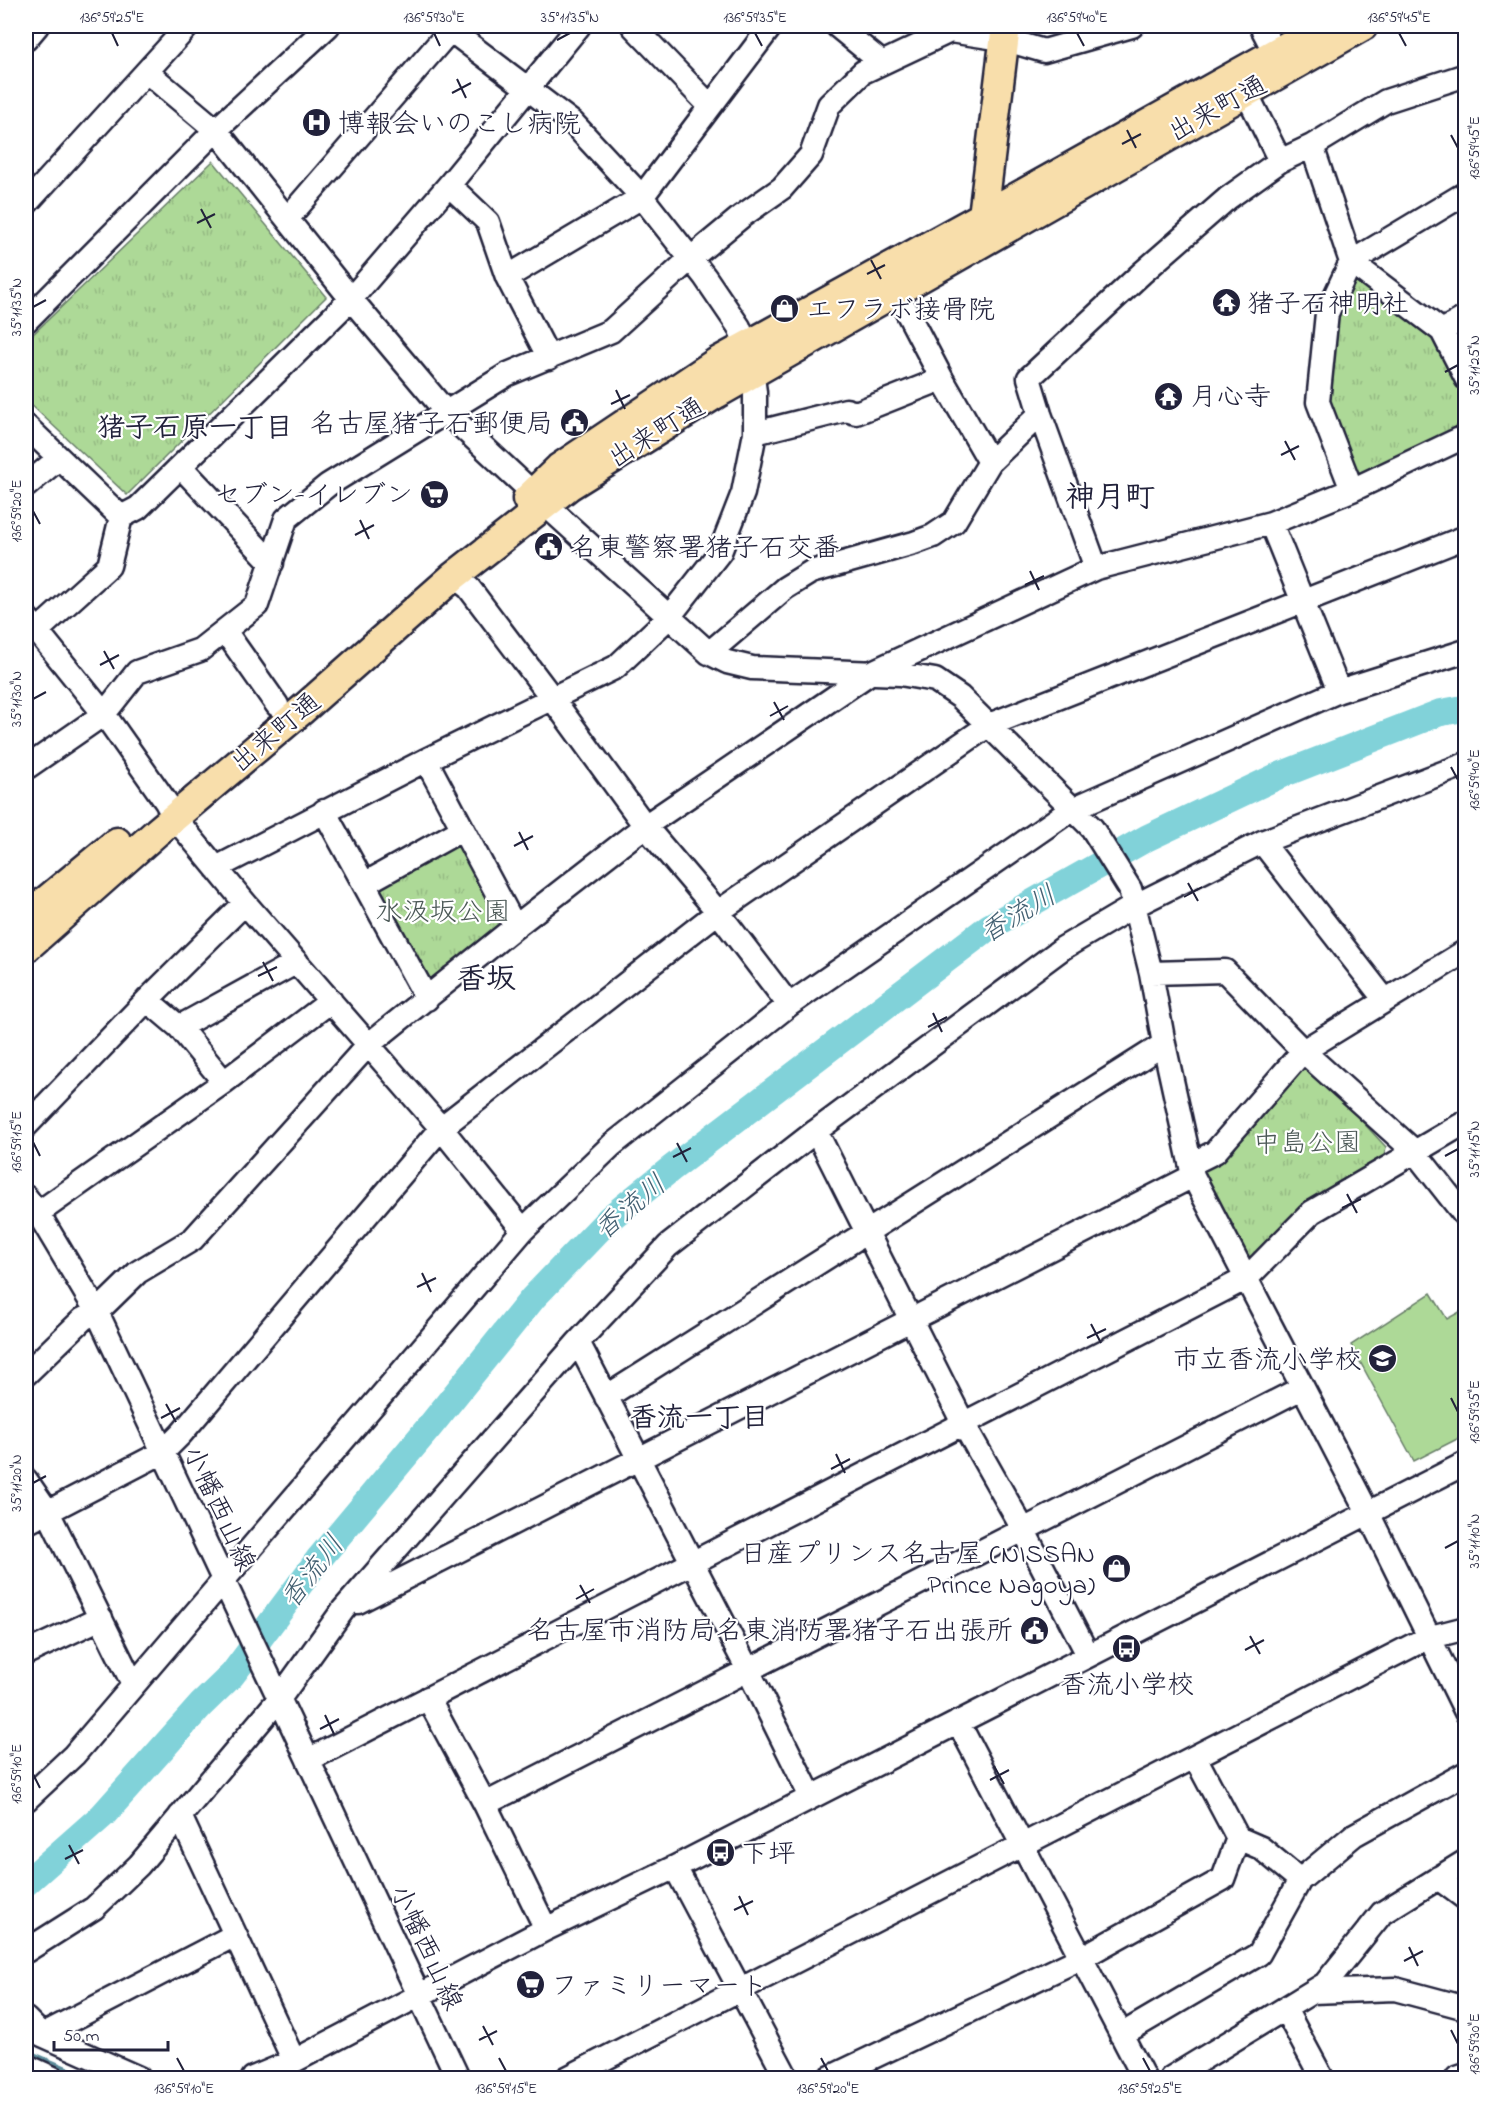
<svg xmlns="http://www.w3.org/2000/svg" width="1491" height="2104" viewBox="0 0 1491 2104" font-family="'Indie Flower','Klee One',sans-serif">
<defs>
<pattern id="grass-tufts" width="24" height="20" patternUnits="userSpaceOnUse" patternTransform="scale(1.5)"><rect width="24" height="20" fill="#add997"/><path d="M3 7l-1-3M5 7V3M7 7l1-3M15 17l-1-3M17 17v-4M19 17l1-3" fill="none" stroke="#95ba83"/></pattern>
</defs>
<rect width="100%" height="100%" fill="#fff"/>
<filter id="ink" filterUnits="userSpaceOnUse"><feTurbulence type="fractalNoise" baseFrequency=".0167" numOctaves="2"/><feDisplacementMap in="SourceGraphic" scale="12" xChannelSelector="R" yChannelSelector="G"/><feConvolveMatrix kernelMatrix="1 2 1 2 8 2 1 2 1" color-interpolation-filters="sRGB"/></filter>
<g filter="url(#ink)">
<!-- grass -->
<path fill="url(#grass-tufts)" stroke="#687e69" stroke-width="1.5" d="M213 161 326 297 127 495 26 400V341Z
M1359 277 1438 336 1465 393V427L1365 474 1354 473 1327 399 1333 319 1352 280Z
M460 840 503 918 501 928 433 982 424 980 376 885Z
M1310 1066 1386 1147 1384 1157 1368 1168 1299 1207 1253 1260 1243 1254 1197 1171 1297 1073Z"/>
<!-- garden -->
<path fill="#add997" stroke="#687e69" stroke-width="1.5" d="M1431 1293 1447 1319 1465 1309V1435L1414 1461 1351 1345Z"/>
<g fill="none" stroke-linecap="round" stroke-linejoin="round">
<!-- stream -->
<path stroke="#5b8c9a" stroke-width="4.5" d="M26 2051 90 2078"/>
<!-- river -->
<path stroke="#81d2d9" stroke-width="27" d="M26 1883 103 1815 201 1705 232 1675 318 1560 431 1425 533 1298 609 1219 672 1168 989 927 1147 838 1278 776 1439 713 1466 708"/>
<defs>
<path id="minor" d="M633 26 710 106
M837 26 881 62
M1261 26 1275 53
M26 39 37 26
M147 72 216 130 351 299 446 412 550 509 709 653 727 662 752 668 900 674 935 680 960 697 1092 828 1130 889 1151 973 1164 1044 1193 1176 1368 1513 1466 1712
M1246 92 1280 161
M1312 146 1351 262 1442 331 1466 378
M449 185 488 222 507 277 549 358
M26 204 188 26
M288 218 454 26
M507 277 642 197 771 26
M896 291 942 379 990 462
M26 321 216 130 328 26
M1442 331 1466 317
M26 426 121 517 138 508 351 299 449 185 579 26
M755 433 846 410 856 413 942 379
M181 467 272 563
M26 486 58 459
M1352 490 1318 402 1327 313 1351 262 1466 193
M1271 523 1339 691
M1096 568 1040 414 1029 378 1142 273 1228 198 1280 161 1312 146 1386 101 1466 75
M454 576 469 588 552 698 645 826 718 912 789 1005
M26 617 104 714 166 802 174 817 245 903 441 1128 523 1230
M37 631 109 566 121 517
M225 631 277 705
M709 653 785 588 811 572 914 543 933 536 954 522 990 462 1040 414
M426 760 515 927
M26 768 104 714 137 672 200 650 257 605 286 519 328 485 508 374 611 331 690 259 742 216 782 188 811 155 829 105 863 72 950 31 1003 39 1044 51 1132 26
M324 811 427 999
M1262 842 1385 1000
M216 868 426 760 616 667 669 617 720 552 743 493 755 433V392L750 355 739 327 705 277 642 197 573 123 445 26
M364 884 463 829
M1151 973 1225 971 1303 1051 1414 1151 1466 1217
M147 1000 179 1027 224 1082
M179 1027 297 962
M26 1126 147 1000 245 903
M816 1131 963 1423 1023 1529 1088 1655
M1191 1164 1215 1152 1303 1051 1466 951
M26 1197 38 1213 97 1312 458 2078
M38 1213 224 1082 331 1001
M578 1342 748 1670 811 1797
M26 1374 83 1319 97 1312 138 1272 193 1239 368 1045 515 927 645 826 870 673 1096 568 1271 523 1352 490 1466 436
M606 1397 1164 1044
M26 1480 48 1512 133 1684
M26 1523 163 1452 181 1434 441 1128 718 912 989 725 1466 537
M358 1602 1193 1176
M26 1653 101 1618
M428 1698 485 1804 546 1929
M958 1722 1144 2078
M1195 1757 1238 1838 1261 1848 1300 1880
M308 1760 1247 1278 1312 1212 1466 1122
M26 1800 74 1755 523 1230 612 1145 789 1005 1072 809 1339 691 1466 651
M485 1804 1302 1388
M180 1816 294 2061
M675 1867 787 2078
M1438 1878 1466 1899
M26 1951 94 1908 139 1865 279 1699 343 1610 578 1342 668 1246 816 1131 1063 948 1134 906 1262 842 1466 764
M1312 1992 1395 1989 1466 2008
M1285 2009 1322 2078
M26 2019 42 2035 139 2078
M42 2035 235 1935
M1121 2035 1259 1954 1300 1880 1354 1835 1466 1773
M26 2068H31L53 2078
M253 2078 294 2061 546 1929 675 1867 1466 1463
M567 2078 1427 1638 1466 1628
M829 2078 1081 1958 1223 1879 1238 1838
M1171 2078 1325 1984 1382 1913 1466 1861
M1457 2078 1466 2075"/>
<path id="major" d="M983 216 1006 26
M527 499 559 468 717 362 983 216 1323 26
M26 917 117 842
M26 948 157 832 302 710 454 576 569 486 716 394 1363 26"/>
</defs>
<!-- minor casing -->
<use href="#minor" stroke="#22223b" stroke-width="27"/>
<!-- major casing -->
<use href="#major" stroke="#22223b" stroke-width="33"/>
<!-- minor -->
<use href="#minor" stroke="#fff" stroke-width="22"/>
<!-- major -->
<use href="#major" stroke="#f8deab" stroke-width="28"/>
</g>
</g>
<!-- ticks -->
<path fill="none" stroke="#22223b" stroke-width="2" d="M112 33 118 46M434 33 440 46M755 33 762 46M1077 33 1084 46M1399 33 1406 46M557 40 570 33M457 79 466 98M452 93 471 83M1127 130 1136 148M1451 135 1458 148M1122 144 1141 134M201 209 211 228M197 223 215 214M871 260 881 279M867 274 885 265M33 307 46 300M1445 372 1458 365M616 390 625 409M611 404 630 395M1285 441 1295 460M1281 455 1299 446M33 511 40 524M360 520 369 539M355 535 374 525M1030 571 1039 590M1025 585 1044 576M104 651 114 669M100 665 119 655M33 699 46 692M774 702 784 720M770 716 788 706M1451 767 1458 780M519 832 528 850M514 846 533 836M1188 883 1198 901M1184 897 1202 887M263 962 273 981M258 976 277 967M933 1013 942 1032M928 1027 947 1017M33 1142 40 1156M677 1143 687 1162M1445 1156 1458 1149M673 1157 691 1148M1347 1194 1357 1213M1342 1208 1361 1199M422 1273 431 1292M417 1287 436 1278M1091 1324 1101 1343M1087 1338 1106 1329M1451 1398 1458 1412M166 1404 176 1422M161 1418 180 1408M836 1454 845 1473M831 1469 850 1459M33 1483 46 1476M1445 1548 1458 1541M580 1585 590 1603M576 1599 594 1589M1250 1636 1260 1654M1245 1650 1264 1640M325 1715 334 1734M320 1729 339 1719M994 1766 1004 1784M33 1774 40 1788M990 1780 1009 1770M69 1845 79 1864M65 1859 83 1850M739 1896 748 1915M734 1910 753 1901M1409 1947 1418 1966M1404 1961 1423 1951M483 2026 493 2045M1451 2030 1458 2044M479 2040 497 2031M177 2058 184 2071M499 2058 506 2071M821 2058 828 2071M1143 2058 1150 2071"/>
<!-- icons -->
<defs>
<symbol id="hospital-disc" viewBox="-11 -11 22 22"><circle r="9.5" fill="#22223b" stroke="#fff"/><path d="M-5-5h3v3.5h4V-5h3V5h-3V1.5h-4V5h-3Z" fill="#fff"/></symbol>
<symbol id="temple-disc" viewBox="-11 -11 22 22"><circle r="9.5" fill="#22223b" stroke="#fff"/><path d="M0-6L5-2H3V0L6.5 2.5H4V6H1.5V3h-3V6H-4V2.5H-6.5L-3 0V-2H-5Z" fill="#fff"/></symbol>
<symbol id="shop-disc" viewBox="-11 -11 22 22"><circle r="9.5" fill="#22223b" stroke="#fff"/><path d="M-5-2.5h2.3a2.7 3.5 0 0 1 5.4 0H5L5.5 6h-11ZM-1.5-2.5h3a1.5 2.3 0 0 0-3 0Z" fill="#fff"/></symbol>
<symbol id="civic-disc" viewBox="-11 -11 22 22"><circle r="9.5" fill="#22223b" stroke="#fff"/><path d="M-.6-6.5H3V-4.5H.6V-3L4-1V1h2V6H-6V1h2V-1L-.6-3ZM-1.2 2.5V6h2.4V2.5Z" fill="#fff"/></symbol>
<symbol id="supermarket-disc" viewBox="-11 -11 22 22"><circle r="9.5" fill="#22223b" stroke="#fff"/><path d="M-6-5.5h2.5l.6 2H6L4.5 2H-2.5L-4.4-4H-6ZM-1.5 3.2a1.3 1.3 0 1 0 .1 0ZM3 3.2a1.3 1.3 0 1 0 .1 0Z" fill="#fff"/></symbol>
<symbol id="school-disc" viewBox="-11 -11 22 22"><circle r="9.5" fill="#22223b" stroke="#fff"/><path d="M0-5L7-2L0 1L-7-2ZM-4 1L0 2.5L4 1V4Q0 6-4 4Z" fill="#fff"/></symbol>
<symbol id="bus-disc" viewBox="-11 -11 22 22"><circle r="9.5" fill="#22223b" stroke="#fff"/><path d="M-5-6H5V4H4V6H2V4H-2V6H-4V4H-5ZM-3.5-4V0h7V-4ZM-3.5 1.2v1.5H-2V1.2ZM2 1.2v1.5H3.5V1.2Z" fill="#fff"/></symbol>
</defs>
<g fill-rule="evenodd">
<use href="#hospital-disc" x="300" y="106" width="33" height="33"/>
<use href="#temple-disc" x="1210" y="286" width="33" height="33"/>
<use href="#shop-disc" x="768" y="292" width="33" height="33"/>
<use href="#temple-disc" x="1152" y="380" width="33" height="33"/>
<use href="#civic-disc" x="558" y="406" width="33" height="33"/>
<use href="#supermarket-disc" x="418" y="478" width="33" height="33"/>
<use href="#civic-disc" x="532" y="530" width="33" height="33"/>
<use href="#school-disc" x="1366" y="1342" width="33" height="33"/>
<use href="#shop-disc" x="1100" y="1552" width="33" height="33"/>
<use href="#civic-disc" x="1018" y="1614" width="33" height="33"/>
<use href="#bus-disc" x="1110" y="1632" width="33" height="33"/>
<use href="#bus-disc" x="704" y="1836" width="33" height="33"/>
<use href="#supermarket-disc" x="514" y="1968" width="33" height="33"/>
</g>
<g text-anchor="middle" stroke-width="4.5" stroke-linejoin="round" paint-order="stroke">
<!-- street labels -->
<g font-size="27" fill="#22223b" stroke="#fff">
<text transform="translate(1217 108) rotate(-29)" y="9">出来町通</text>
<text transform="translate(656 432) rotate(-32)" y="9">出来町通</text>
<text transform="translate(275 732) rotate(-40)" y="9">出来町通</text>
<text transform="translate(220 1508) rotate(65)" y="9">小幡西山線</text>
<text transform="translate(427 1947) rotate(65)" y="9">小幡西山線</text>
</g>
<!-- poi labels -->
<g font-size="27" fill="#22223b" stroke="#fff" text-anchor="start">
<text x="338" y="132">博報会いのこし病院</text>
<text x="1247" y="312">猪子石神明社</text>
<text x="806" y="318">エフラボ接骨院</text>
<text x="1190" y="405">月心寺</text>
<text x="553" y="432" text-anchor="end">名古屋猪子石郵便局</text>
<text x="413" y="503" text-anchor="end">セブン-イレブン</text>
<text x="570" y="556">名東警察署猪子石交番</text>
<text x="1362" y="1368" text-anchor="end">市立香流小学校</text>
<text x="1095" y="1562" text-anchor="end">日産プリンス名古屋 (NISSAN<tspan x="1095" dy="31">Prince Nagoya)</tspan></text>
<text x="1013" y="1639" text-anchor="end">名古屋市消防局名東消防署猪子石出張所</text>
<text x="1127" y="1693" text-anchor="middle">香流小学校</text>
<text x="741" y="1862">下坪</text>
<text x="551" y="1994">ファミリーマート</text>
</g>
<!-- park labels -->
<g font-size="27" fill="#4c5957" stroke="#fff">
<text x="443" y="920">水汲坂公園</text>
<text x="1307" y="1151">中島公園</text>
</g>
<!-- neighbourhood labels -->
<g font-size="28" font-weight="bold" fill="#22223b" stroke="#fff">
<text x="195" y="436">猪子石原一丁目</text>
<text x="699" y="1426">香流一丁目</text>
</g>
<!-- water labels -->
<g font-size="28" font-style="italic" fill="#436072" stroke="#fff">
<text transform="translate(1017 913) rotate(-31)" y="10">香流川</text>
<text transform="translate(629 1206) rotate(-40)" y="10">香流川</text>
<text transform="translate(311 1571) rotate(-52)" y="10">香流川</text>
</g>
<!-- quarter labels -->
<g font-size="30" font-weight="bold" fill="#22223b" stroke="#fff">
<text x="1110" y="506">神月町</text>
<text x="486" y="988">香坂</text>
</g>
</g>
<!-- margin -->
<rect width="1491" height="2104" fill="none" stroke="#fff" stroke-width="66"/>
<!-- scale -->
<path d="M54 2041v9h114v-9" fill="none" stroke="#22223b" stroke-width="3"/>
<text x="63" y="2041" font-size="18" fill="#22223b" stroke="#ffffff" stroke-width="4.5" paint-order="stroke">50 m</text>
<rect x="33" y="33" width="1425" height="2038" fill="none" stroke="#22223b" stroke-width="2"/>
<g font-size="15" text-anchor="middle" fill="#22223b">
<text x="112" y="22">136°59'25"E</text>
<text x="434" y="22">136°59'30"E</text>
<text x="570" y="22">35°11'35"N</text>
<text x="755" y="22">136°59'35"E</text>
<text x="1077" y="22">136°59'40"E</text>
<text x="1399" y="22">136°59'45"E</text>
<text transform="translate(1474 148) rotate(-90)" y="5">136°59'45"E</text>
<text transform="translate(16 307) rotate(-90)" y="5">35°11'35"N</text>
<text transform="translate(1474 365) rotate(-90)" y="5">35°11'25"N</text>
<text transform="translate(16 511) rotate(-90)" y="5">136°59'20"E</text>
<text transform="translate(16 699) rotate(-90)" y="5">35°11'30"N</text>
<text transform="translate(1474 780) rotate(-90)" y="5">136°59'40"E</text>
<text transform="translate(16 1142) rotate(-90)" y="5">136°59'15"E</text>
<text transform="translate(1474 1149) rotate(-90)" y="5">35°11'15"N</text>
<text transform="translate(1474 1412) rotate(-90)" y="5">136°59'35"E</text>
<text transform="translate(16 1483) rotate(-90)" y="5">35°11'20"N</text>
<text transform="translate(1474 1541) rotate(-90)" y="5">35°11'10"N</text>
<text transform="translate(16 1774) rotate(-90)" y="5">136°59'10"E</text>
<text transform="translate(1474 2044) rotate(-90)" y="5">136°59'30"E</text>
<text x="184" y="2093">136°59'10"E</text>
<text x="506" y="2093">136°59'15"E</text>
<text x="828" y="2093">136°59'20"E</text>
<text x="1150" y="2093">136°59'25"E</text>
</g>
</svg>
